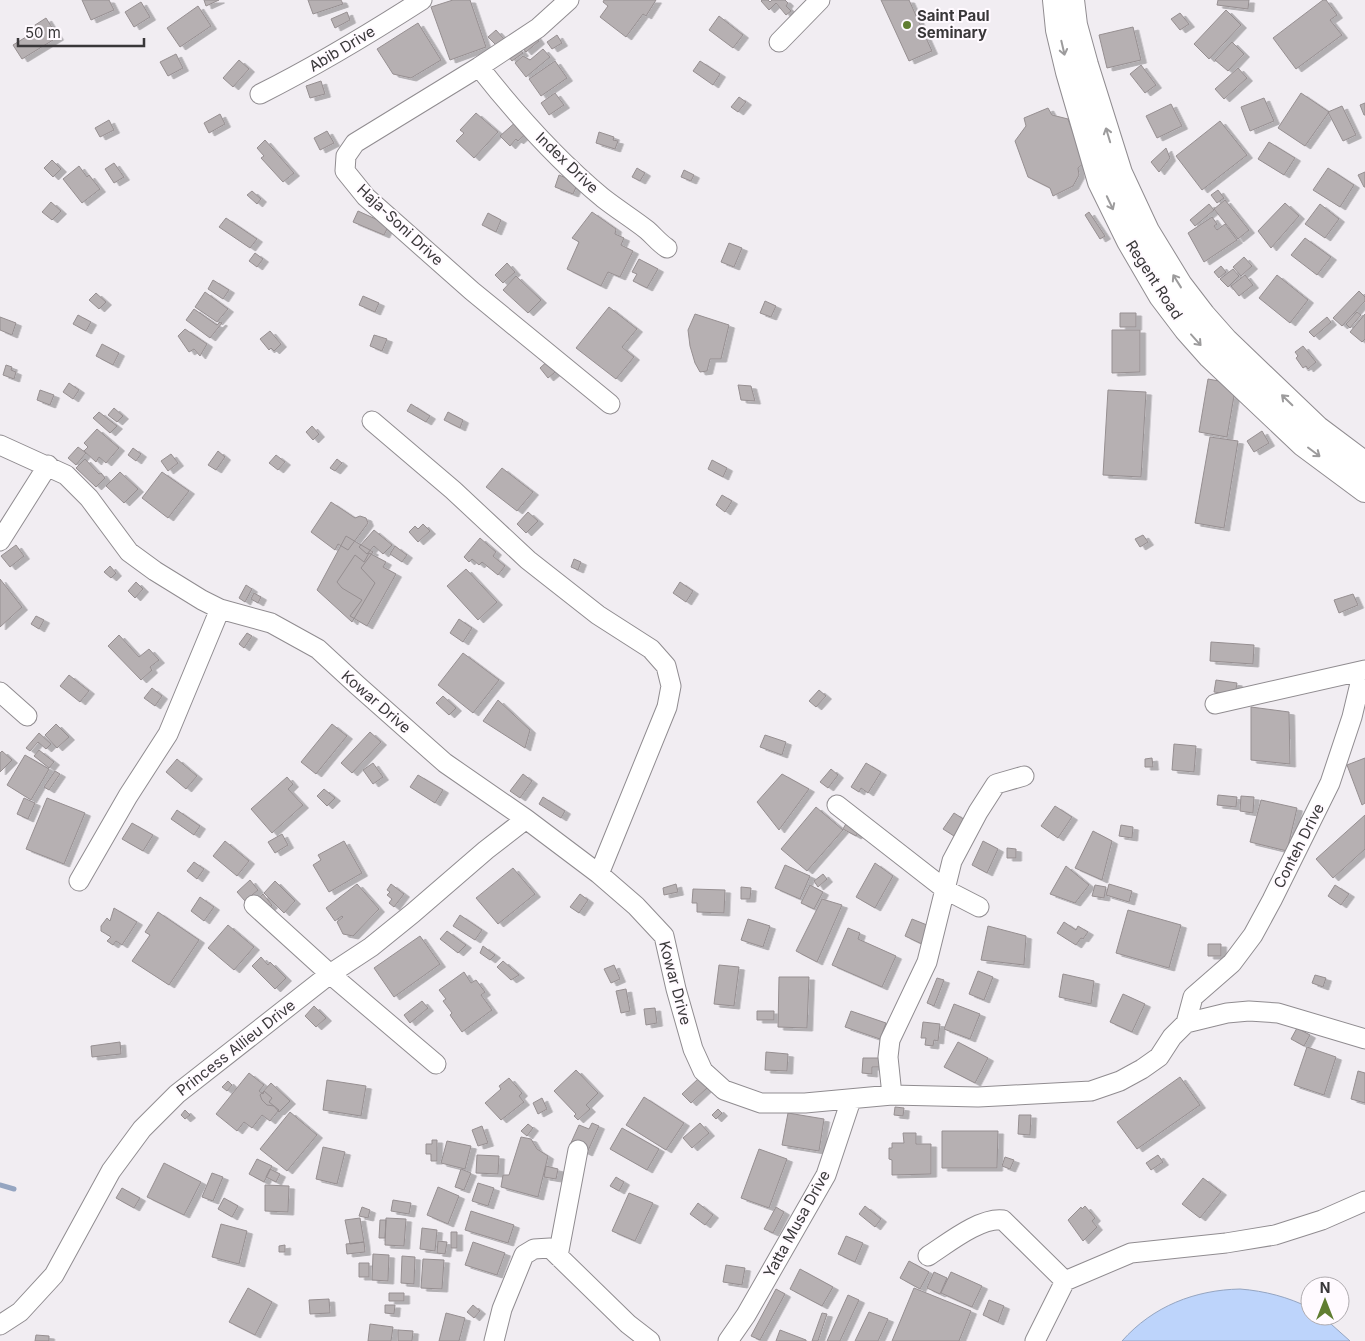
<svg xmlns="http://www.w3.org/2000/svg" width="1365" height="1341" viewBox="0 0 1365 1341" font-family="Inter,sans-serif">
<defs>
<filter id="shadow"><feDropShadow dx="5.5" dy="3" stdDeviation="0" flood-color="#0004"/></filter>
</defs>
<rect width="100%" height="100%" fill="#f1edf2"/>
<!-- water -->
<path fill="#bdd4fb" stroke="#95a5c1" d="M1240 1289C1265 1291 1288 1297 1310 1308V1316H1322L1350 1341H1122C1153 1306 1195 1290 1240 1289Z"/>
<g fill="none" stroke-linecap="round" stroke-linejoin="round">
<!-- stream -->
<path stroke="#95a5c1" stroke-width="5" d="M0 1185 14 1189"/>
</g>
<!-- building -->
<path fill="#b6b0b2" stroke="#968f91" filter="url(#shadow)" d="M82 0H109L114 10 91 20Z
M204 0H219L206 6Z
M308 0H341L343 4 313 14Z
M453 0H470L486 47 450 60 431 7Z
M604 0H656L646 16 643 14 626 37 600 17 608 6 603 2Z
M762 0H768L770 2 772 0H785L788 3 786 6 791 11 786 15 776 3 769 10 761 1Z
M881 0H909L932 51 909 61Z
M1218 0H1249L1248 9 1217 5Z
M1323 0H1326L1337 15 1330 20 1342 35 1296 69 1273 38Z
M141 2 150 17 134 27 125 12Z
M198 6 211 26 180 47 167 28Z
M1226 10 1241 25 1209 59 1194 44Z
M347 12 350 20 335 28 331 19Z
M1180 13 1189 24 1180 30 1171 19Z
M719 16 743 35 733 48 709 30Z
M46 18 58 37 22 59 13 45 34 32 32 27Z
M418 23 441 60 411 78 393 74 377 49Z
M1133 27 1141 60 1107 68 1099 35Z
M496 30 504 39 496 45 488 37Z
M534 34 539 41 526 52 520 45Z
M557 35 562 43 552 49 547 42Z
M1232 42 1244 54 1228 71 1215 60Z
M519 48 523 53 512 61 508 56Z
M543 49 550 57 526 77 515 63 523 56 530 60Z
M176 54 183 68 168 76 160 62Z
M239 60 249 69 233 87 223 78Z
M555 61 567 78 541 96 529 79Z
M700 61 720 74 713 85 693 71Z
M1141 65 1156 85 1145 93 1130 74Z
M1238 68 1247 78 1224 99 1215 89Z
M321 81 325 94 310 98 306 86Z
M555 93 564 105 549 115 541 103Z
M1301 93 1329 112 1305 146 1278 128Z
M739 97 746 102 738 112 731 107Z
M1264 98 1274 121 1250 131 1241 107Z
M1365 103V115H1364L1360 105Z
M1171 104 1182 126 1157 138 1146 116Z
M1342 106 1356 135 1343 141 1328 112Z
M1048 108 1052 115 1068 119 1084 163 1078 168 1079 175 1073 186 1053 196 1050 188 1028 177 1015 141 1026 126 1024 118Z
M476 113 498 132 474 158 456 141 464 133 460 130Z
M220 114 225 124 209 133 204 123Z
M109 120 114 130 100 137 95 128Z
M518 120 529 131 518 141 516 139 510 146 500 136Z
M1220 121 1247 155 1202 190 1176 156Z
M327 131 334 143 320 150 314 138Z
M599 132 614 137 613 140 618 141 615 149 596 143Z
M265 140 294 173 283 182 261 158 264 156 257 148Z
M1269 142 1295 158 1284 175 1258 159Z
M1166 148 1170 158 1159 172 1151 162Z
M52 160 61 169 53 177 44 168Z
M114 163 124 177 114 183 105 169Z
M79 166 87 177 89 175 100 189 82 203 63 179Z
M637 168 645 173 640 181 632 177Z
M1328 168 1354 185 1340 207 1313 190Z
M684 170 694 175 691 181 681 177Z
M1365 172V187H1364L1358 175Z
M559 175 578 183 573 194 555 187Z
M1218 190 1224 198 1217 203 1211 195Z
M252 191 261 199 257 204 247 195Z
M1225 200 1249 230 1238 239 1214 209Z
M51 202 61 211 52 220 42 212Z
M1285 203 1299 216 1271 248 1258 231Z
M1209 204 1214 210 1195 226 1190 220Z
M1320 204 1339 219 1325 238 1305 224Z
M358 211 389 225 384 235 353 222Z
M592 212 616 229 615 234 624 238 621 245 633 251 620 277 608 272 601 286 567 269 579 242 572 238Z
M1089 212 1105 236 1100 239 1085 215Z
M488 213 501 220 496 232 482 225Z
M1212 217 1217 224 1214 226 1217 230 1225 224 1237 240 1204 262 1188 233Z
M226 218 257 239 250 248 219 227Z
M1305 238 1331 257 1317 275 1291 255Z
M729 243 742 248 734 267 721 262Z
M255 253 263 259 257 267 249 261Z
M1244 257 1252 266 1241 276 1233 267Z
M639 259 658 269 647 288 633 281 637 274 632 272Z
M507 263 515 272 503 283 495 275Z
M1221 266 1226 272 1219 278 1214 272Z
M1233 269 1239 276 1228 287 1220 279Z
M1245 275 1253 285 1239 296 1231 286Z
M1277 275 1308 300 1290 323 1259 298Z
M516 276 541 300 528 313 503 290Z
M213 280 229 290 223 299 208 289Z
M1359 291 1365 297V301L1342 326 1333 318Z
M205 292 228 309 217 322 195 307Z
M96 293 106 302 99 309 89 300Z
M363 296 379 303 375 312 359 305Z
M765 301 776 306 771 317 760 313Z
M609 307 637 329 622 347 634 357 616 379 576 348Z
M194 309 217 325 220 322 222 323 210 338 186 320Z
M1357 312 1361 315 1350 328 1346 324Z
M1120 313H1136V327H1120Z
M695 314 729 325 721 359H710L707 371 700 372 695 363 690 346 688 330Z
M1365 314V339L1362 342 1350 332Z
M78 315 91 322 86 331 73 324Z
M0 317 16 323 12 335 0 330Z
M1327 317 1331 322 1314 337 1309 332Z
M185 329 207 344 200 356 194 349 189 352 178 336Z
M1112 330H1140V372L1112 373Z
M270 331 281 344 274 351 271 348 269 350 260 339Z
M374 335 387 339 382 351 370 346Z
M102 344 119 353 113 365 96 356Z
M1303 346 1316 362 1308 369 1306 366 1303 368 1296 358 1298 356 1295 352Z
M551 358 560 368 548 378 540 368Z
M6 365 12 367 11 370 16 372 14 379 3 375Z
M1208 379 1236 384 1227 437 1199 432Z
M69 383 79 390 73 399 63 392Z
M738 385 751 386 755 401 741 400Z
M40 390 54 395 50 405 37 400Z
M1108 390 1146 392 1141 477 1103 475Z
M411 404 430 416 426 422 407 411Z
M114 408 123 416 117 422 108 415Z
M99 412 117 426 110 433 93 418Z
M448 412 463 420 460 428 444 420Z
M312 426 319 434 313 440 306 432Z
M97 429 119 448 106 463 99 457 96 462 84 451 88 447 84 443Z
M1262 431 1269 443 1254 452 1247 441Z
M1210 437 1238 441 1224 528 1195 523Z
M78 447 86 453 76 465 68 458Z
M133 448 141 454 136 461 128 455Z
M218 451 225 457 216 470 208 465Z
M171 454 178 463 168 471 161 461Z
M276 455 285 462 278 470 269 463Z
M85 459 99 474 101 473 105 478 96 487 76 468Z
M337 459 342 463 335 471 330 468Z
M712 460 727 468 723 477 708 469Z
M502 468 533 492 517 511 486 487Z
M120 472 138 489 124 503 106 486Z
M162 472 189 491 168 518 142 498Z
M722 495 732 501 725 512 716 505Z
M331 502 355 518 360 516 366 518 368 523 348 550 338 544 335 550 311 532Z
M528 512 538 521 526 533 517 524Z
M423 524 430 531 418 542 409 532 415 526 418 529Z
M374 530 392 545 383 554 374 546 367 554 359 547Z
M1143 535 1148 542 1140 547 1135 539Z
M346 536 373 552 361 568 375 583 352 622 317 590Z
M480 538 496 552 493 556 505 566 498 575 482 562 479 565 472 559 469 562 464 557Z
M16 545 24 556 10 567 1 556Z
M395 546 407 555 402 562 390 554Z
M369 553 386 562 383 567 396 574 367 626 350 616 362 600 342 588 337 582 355 555 364 562Z
M574 559 581 562 578 570 571 567Z
M110 566 116 573 111 578 104 572Z
M466 569 497 602 478 620 447 586Z
M0 579 22 607 0 627Z
M136 582 143 589 135 598 128 591Z
M680 582 693 591 686 602 673 593Z
M246 585 252 589 245 602 239 598Z
M254 593 261 597 258 603 251 599Z
M1353 594 1358 605 1339 613 1334 600Z
M36 616 44 620 39 629 31 624Z
M459 619 472 628 463 642 450 633Z
M247 633 252 636 244 648 239 644Z
M119 635 139 657 149 649 159 660 150 667 152 670 141 680 108 646Z
M1211 642 1254 645 1253 664 1210 661Z
M463 653 499 680 473 713 438 685Z
M69 675 89 691 80 702 60 686Z
M1216 680 1237 683 1235 695 1214 692Z
M152 688 162 696 155 706 144 698Z
M819 690 826 696 816 707 809 701Z
M443 696 456 708 449 715 436 703Z
M498 700 530 730 525 748 483 721Z
M1251 707 1289 712 1290 764 1251 760Z
M56 724 69 737 57 748 45 735Z
M332 724 347 736 316 774 301 762Z
M370 732 381 742 352 773 341 763Z
M39 733 51 744 46 749 38 742 30 751 26 748Z
M765 735 786 742 782 755 760 747Z
M1174 744 1196 746 1194 772 1172 770Z
M39 750 54 762 49 768 34 756Z
M2 751 12 760 0 772V753Z
M25 755 49 769 31 800 7 785Z
M1152 758 1153 767H1145V759Z
M1365 758V803L1362 805 1347 765Z
M177 759 197 776 186 789 166 772Z
M373 763 383 777 373 784 363 770Z
M866 763 881 772 868 793 861 788 859 792 851 787Z
M831 769 838 775 828 788 820 782Z
M55 771 60 774 49 790 44 787Z
M523 774 532 781 520 798 510 791Z
M782 774 809 789 779 830 757 802Z
M418 775 443 790 435 803 410 787Z
M287 777 293 784 288 789 303 805 272 833 251 809Z
M324 789 335 798 327 806 317 796Z
M1218 795 1237 797 1236 807 1217 805Z
M1241 796 1254 797 1253 813 1240 811Z
M543 797 565 811 561 818 539 804Z
M24 798 35 803 28 819 17 814Z
M47 798 85 813 64 864 26 849Z
M1261 800 1297 808 1287 851 1250 842Z
M1055 806 1072 817 1058 838 1041 826Z
M816 807 843 830 807 871 781 849Z
M177 810 200 826 194 835 171 819Z
M954 813 965 820 954 836 943 829Z
M1365 815V849L1333 878 1316 859Z
M848 820 861 827 856 836 843 829Z
M132 823 153 835 143 851 122 839Z
M1121 825 1133 827 1132 838 1119 836Z
M1093 831 1112 841 1102 880 1075 868Z
M282 834 288 845 275 853 268 842Z
M225 841 249 861 237 876 213 856Z
M344 841 362 873 329 892 313 865 321 860 318 855Z
M983 841 998 849 987 873 972 865Z
M1007 848 1016 849V858H1007Z
M194 862 204 869 197 879 187 871Z
M875 863 893 876 875 908 856 897Z
M785 865 810 876 800 899 775 888Z
M1066 866 1089 885 1075 903 1050 894Z
M513 868 535 894 498 924 476 898Z
M823 874 827 879 818 887 814 881Z
M250 880 258 890 245 901 237 892Z
M275 881 295 901 284 913 264 893Z
M357 884 379 909 353 936 343 934 337 922 343 917 342 916 335 921 326 908Z
M391 884 404 894 394 907 389 903 392 899 387 895 390 892 387 890Z
M676 884 678 892 664 895 663 888Z
M1109 884 1132 891 1129 902 1106 895Z
M810 885 823 892 814 909 801 903Z
M1095 885 1106 887 1104 898 1092 896Z
M1335 885 1349 894 1341 905 1328 896Z
M741 887 751 888 750 899H741Z
M693 889 725 890 724 913 697 912V903H692Z
M263 894 272 905 265 912 255 901Z
M580 894 588 900 579 913 570 907Z
M200 897 214 907 204 921 191 911Z
M822 899 842 905 817 962 796 951Z
M114 908 137 922 122 945 116 941 113 945 107 941 111 937 101 931V926L107 918 110 921Z
M1128 910 1181 925 1169 968 1116 953Z
M158 912 199 940 169 985 132 961 150 935 145 932Z
M460 915 482 930 475 940 453 926Z
M748 919 770 926 763 947 741 940Z
M912 919 932 927 924 945 905 936Z
M1064 922 1076 930 1078 926 1088 932 1083 939 1081 938 1076 945 1057 933Z
M228 925 254 947 234 970 208 948Z
M988 926 1026 936 1024 965 981 960Z
M848 928 860 933 858 939 896 956 882 987 832 965Z
M447 931 466 945 458 953 440 939Z
M420 936 440 964 394 997 374 968Z
M1208 944H1221V956H1208Z
M483 946 495 955 490 960 480 953Z
M261 957 268 965 270 962 286 978 275 989 252 966Z
M503 961 519 975 511 980 497 967Z
M614 965 620 979 611 983 604 969Z
M719 965 739 967 734 1006 714 1004Z
M978 971 993 977 984 1000 969 994Z
M464 972 471 983 476 980 485 992 481 995 492 1010 462 1032 450 1015 452 1013 443 1001 446 999 439 990Z
M1063 974 1094 981 1091 1004 1059 997Z
M1315 975 1326 978 1323 987 1312 983Z
M779 977H809L807 1028 778 1027Z
M937 978 944 980 934 1006 927 1003Z
M626 989 630 1011 621 1013 616 991Z
M1123 994 1145 1004 1132 1032 1110 1022Z
M422 1001 428 1008 410 1023 404 1015Z
M954 1004 980 1014 970 1039 944 1029Z
M314 1006 326 1018 316 1027 305 1016Z
M655 1008 657 1023 646 1025 644 1009Z
M757 1011H774V1020H757Z
M851 1011 886 1023 880 1039 845 1027Z
M923 1022 940 1024 938 1041 934 1040 933 1046 925 1045 926 1038H921Z
M1297 1028 1310 1035 1304 1046 1291 1039Z
M120 1042 121 1054 92 1057 91 1046Z
M958 1042 988 1058 975 1083 944 1067Z
M1307 1047 1336 1057 1324 1095 1294 1085Z
M766 1052 788 1054 787 1071 765 1070Z
M863 1058H880V1067H872V1074L862 1073Z
M576 1070 598 1093 586 1105 590 1109 578 1120 574 1116 576 1114 554 1091Z
M1358 1071 1365 1073V1103L1351 1099Z
M249 1073 264 1085 259 1091 263 1094 264 1091 272 1098 269 1102 279 1110 270 1121 262 1115 252 1128 244 1122 237 1131 216 1114Z
M1180 1077 1200 1105 1137 1149 1117 1122Z
M509 1078 522 1093 519 1096 524 1102 501 1120 485 1103 501 1089 499 1086Z
M699 1078 708 1087 691 1103 682 1094Z
M327 1080 366 1086 361 1116 323 1110Z
M228 1081 232 1085 227 1091 222 1087Z
M271 1083 290 1101 279 1112 274 1106 267 1105 262 1100 260 1095Z
M644 1097 684 1123 666 1150 626 1125Z
M542 1098 547 1109 538 1114 533 1103Z
M895 1107 904 1108 903 1116 894 1115Z
M718 1109 722 1113 716 1119 712 1115Z
M185 1110 190 1115 185 1119 181 1115Z
M290 1112 317 1135 287 1171 260 1149Z
M788 1113 824 1119 819 1151 782 1145Z
M1019 1115H1031L1030 1135 1018 1134Z
M592 1123 599 1126 587 1153 570 1145 579 1125 589 1129Z
M700 1123 709 1133 692 1148 683 1138Z
M528 1124 533 1128 527 1136 521 1131Z
M482 1126 488 1143 478 1146 472 1130Z
M622 1128 659 1149 647 1170 610 1149Z
M942 1131H998L997 1168H942Z
M903 1133H916V1144H931V1174L892 1175V1160L889 1159V1148H892V1143H904Z
M521 1137 531 1139 537 1149 548 1156 538 1197 501 1187 503 1175H509Z
M432 1140H437V1161H431V1154H426V1144H432Z
M447 1141 471 1146 465 1169 441 1163Z
M323 1147 345 1152 337 1184 316 1179Z
M759 1149 787 1159 769 1208 741 1198Z
M477 1155 499 1156 498 1174 476 1173Z
M1158 1155 1163 1162 1151 1170 1146 1163Z
M1005 1157 1014 1160 1010 1169 1002 1166Z
M257 1159 272 1166 264 1182 249 1174Z
M164 1163 201 1182 184 1215 147 1197Z
M546 1166 558 1169 556 1179 544 1177Z
M270 1169 280 1174 276 1182 266 1177Z
M461 1169 471 1173 464 1190 455 1187Z
M212 1173 223 1177 213 1201 202 1197Z
M616 1177 624 1182 619 1191 610 1186Z
M1203 1178 1221 1192 1200 1218 1182 1204Z
M478 1183 494 1188 488 1206 472 1201Z
M265 1185 289 1186 288 1212 265 1211Z
M438 1187 459 1196 448 1224 427 1215Z
M122 1188 140 1198 134 1208 116 1198Z
M629 1193 653 1203 635 1241 612 1231Z
M224 1198 238 1206 232 1217 218 1209Z
M393 1200 411 1203 409 1214 391 1211Z
M698 1203 713 1215 705 1225 690 1214Z
M865 1206 881 1219 875 1227 859 1214Z
M1085 1206 1095 1218 1092 1221 1097 1227 1083 1241 1068 1220 1081 1207 1082 1209Z
M362 1207 370 1210 368 1218 359 1216Z
M776 1207 784 1212 773 1233 764 1229Z
M471 1211 514 1225 508 1243 465 1230Z
M360 1218 364 1242 350 1244 345 1220Z
M386 1218 406 1219 404 1246 385 1245Z
M380 1220H386L385 1238H379Z
M221 1224 247 1231 239 1264 212 1257Z
M422 1228 437 1230 435 1251 420 1249Z
M451 1232H457V1248H451Z
M846 1236 863 1243 855 1262 838 1254Z
M438 1241 447 1242 445 1254 437 1253Z
M364 1242 365 1252 347 1254 346 1244Z
M473 1242 505 1253 497 1275 465 1265Z
M285 1245V1252H279V1246Z
M373 1254 389 1255 388 1281 372 1280Z
M402 1256 415 1257 414 1284 401 1283Z
M423 1259 444 1260 442 1289 421 1288Z
M909 1261 929 1272 920 1289 900 1278Z
M359 1263H369V1277H359Z
M726 1265 745 1268 742 1285 723 1282Z
M800 1269 833 1287 822 1306 790 1289Z
M934 1272 947 1278 940 1294 927 1288Z
M951 1272 982 1286 972 1307 941 1293Z
M248 1288 272 1302 255 1335 229 1322Z
M914 1288 971 1311 959 1341H892Z
M776 1289 785 1294 760 1340 751 1336Z
M389 1293H404V1301H389Z
M848 1295 859 1300 840 1341H827Z
M329 1299 330 1313 310 1314 309 1300Z
M989 1300 1004 1306 998 1322 983 1315Z
M385 1305H395L394 1314 385 1313Z
M473 1305 480 1311 474 1318 467 1312Z
M869 1312 888 1319 878 1341H855Z
M446 1313 465 1318 459 1341H439Z
M822 1313 827 1314 818 1341H812Z
M370 1324 393 1327 391 1341H368Z
M398 1330 413 1331 412 1341H398Z
M780 1330 806 1340V1341H776Z
M36 1335 49 1336V1341H35Z"/>
<g fill="none" stroke-linecap="round" stroke-linejoin="round">
<defs>
<path id="minor" d="M569 0 538 28 479 67 355 143 346 156 345 171 366 197 472 291 610 404
M779 42 820 0
M479 67C516 114 557 160 603 198 617 209 633 219 647 230 654 236 659 243 667 248
M260 94C316 66 369 34 422 0
M372 421 453 490 528 560 598 615 651 649 666 666 671 686 667 707 599 874
M0 445 66 475 89 498 129 552 155 571 202 600 220 609 271 623 318 649 357 685 445 763 526 819 599 874 636 906 664 936 676 989 693 1049 703 1071 724 1090 761 1103H805L892 1095 978 1097 1091 1091 1120 1081 1142 1069 1159 1057 1172 1037 1186 1023 1227 1013 1249 1011 1278 1013 1365 1039
M0 541 48 465
M0 692 27 716
M1215 704 1365 670
M837 805 946 890 979 907
M79 881 128 796 168 734 220 609
M254 905 330 974 436 1064
M1186 1023 1193 997 1232 963 1253 935 1272 900 1330 783 1352 717 1363 671
M892 1095 888 1057 890 1040 927 962 952 861 978 812 996 784 1024 776
M558 1256 578 1150
M928 1256C947 1244 980 1217 1003 1220L1065 1281
M0 1325 20 1312 54 1275 111 1171 142 1129 177 1094 330 974 371 947 413 913 486 850 526 819
M494 1341 502 1309 524 1255 534 1249 550 1248 628 1324 650 1341
M728 1341 746 1315 826 1175 851 1100
M1035 1341 1065 1281 1131 1253 1226 1243 1275 1235 1322 1220 1365 1201"/>
<path id="major" d="M1055 0 1058 30 1068 72 1100 182 1129 241 1161 296 1186 329 1210 356 1303 444 1365 490
M1072 0 1075 25 1086 65 1120 173 1147 231 1180 285 1203 315 1226 341 1317 428 1365 464"/>
</defs>
<!-- minor casing -->
<use href="#minor" stroke="#908c90" stroke-width="21"/>
<!-- major casing -->
<use href="#major" stroke="#908c90" stroke-width="26"/>
<!-- minor -->
<use href="#minor" stroke="#fff" stroke-width="19"/>
<!-- major -->
<use href="#major" stroke="#fff" stroke-width="24"/>
</g>
<!-- one-way arrows -->
<defs><path id="oneway-shaft" d="M-6 0H5M1.5-3L5.5 0L1.5 3" fill="none" stroke-width="1.6" stroke-linecap="round" stroke-linejoin="round" transform="scale(1.25)"/></defs>
<g stroke="#9c9b9c">
<use href="#oneway-shaft" transform="translate(1063 48) rotate(77)"/>
<use href="#oneway-shaft" transform="translate(1108 135) rotate(-107)"/>
<use href="#oneway-shaft" transform="translate(1110 203) rotate(65)"/>
<use href="#oneway-shaft" transform="translate(1177 281) rotate(-122)"/>
<use href="#oneway-shaft" transform="translate(1196 340) rotate(48)"/>
<use href="#oneway-shaft" transform="translate(1287 400) rotate(-136)"/>
<use href="#oneway-shaft" transform="translate(1314 452) rotate(37)"/>
</g>
<!-- markers -->
<circle fill="#607d31" stroke="#fffaff" stroke-width="2" cx="907" cy="25" r="5"/>
<g text-anchor="middle" stroke-width="4" stroke-linejoin="round" paint-order="stroke">
<!-- poi labels -->
<g font-size="15" font-weight="bold" fill="#393739" stroke="#fffaff" text-anchor="start">
<text x="917" y="21">Saint Paul<tspan x="917" dy="17">Seminary</tspan></text>
</g>
<!-- street labels -->
<g font-size="15" fill="#393739" stroke="#fffaff">
<text transform="translate(342 49) rotate(-31)" y="5">Abib Drive</text>
<text transform="translate(567 163) rotate(44)" y="5">Index Drive</text>
<text transform="translate(400 225) rotate(43)" y="5">Haja-Soni Drive</text>
<text transform="translate(1154 280) rotate(57)" y="5">Regent Road</text>
<text transform="translate(376 702) rotate(41)" y="5">Kowar Drive</text>
<text transform="translate(1299 846) rotate(-63)" y="5">Conteh Drive</text>
<text transform="translate(675 983) rotate(75)" y="5">Kowar Drive</text>
<text transform="translate(236 1048) rotate(-38)" y="5">Princess Allieu Drive</text>
<text transform="translate(797 1224) rotate(-61)" y="5">Yatta Musa Drive</text>
</g>
</g>
<!-- north arrow -->
<g transform="translate(1325 1301)"><circle r="24" fill="#fffaff" stroke="#b0acb0"/>
<path d="M0-4L9 19L0 12L-9 19Z" fill="#607d31"/>
<text y="-8" font-size="14" font-weight="bold" text-anchor="middle" fill="#393739">N</text>
</g>
<!-- scale -->
<path d="M18 38v8h126v-8" fill="none" stroke="#393739" stroke-width="2.5"/>
<text x="25" y="38" font-size="15" fill="#393739" stroke="#fffaff" stroke-width="4" paint-order="stroke">50 m</text>
</svg>
